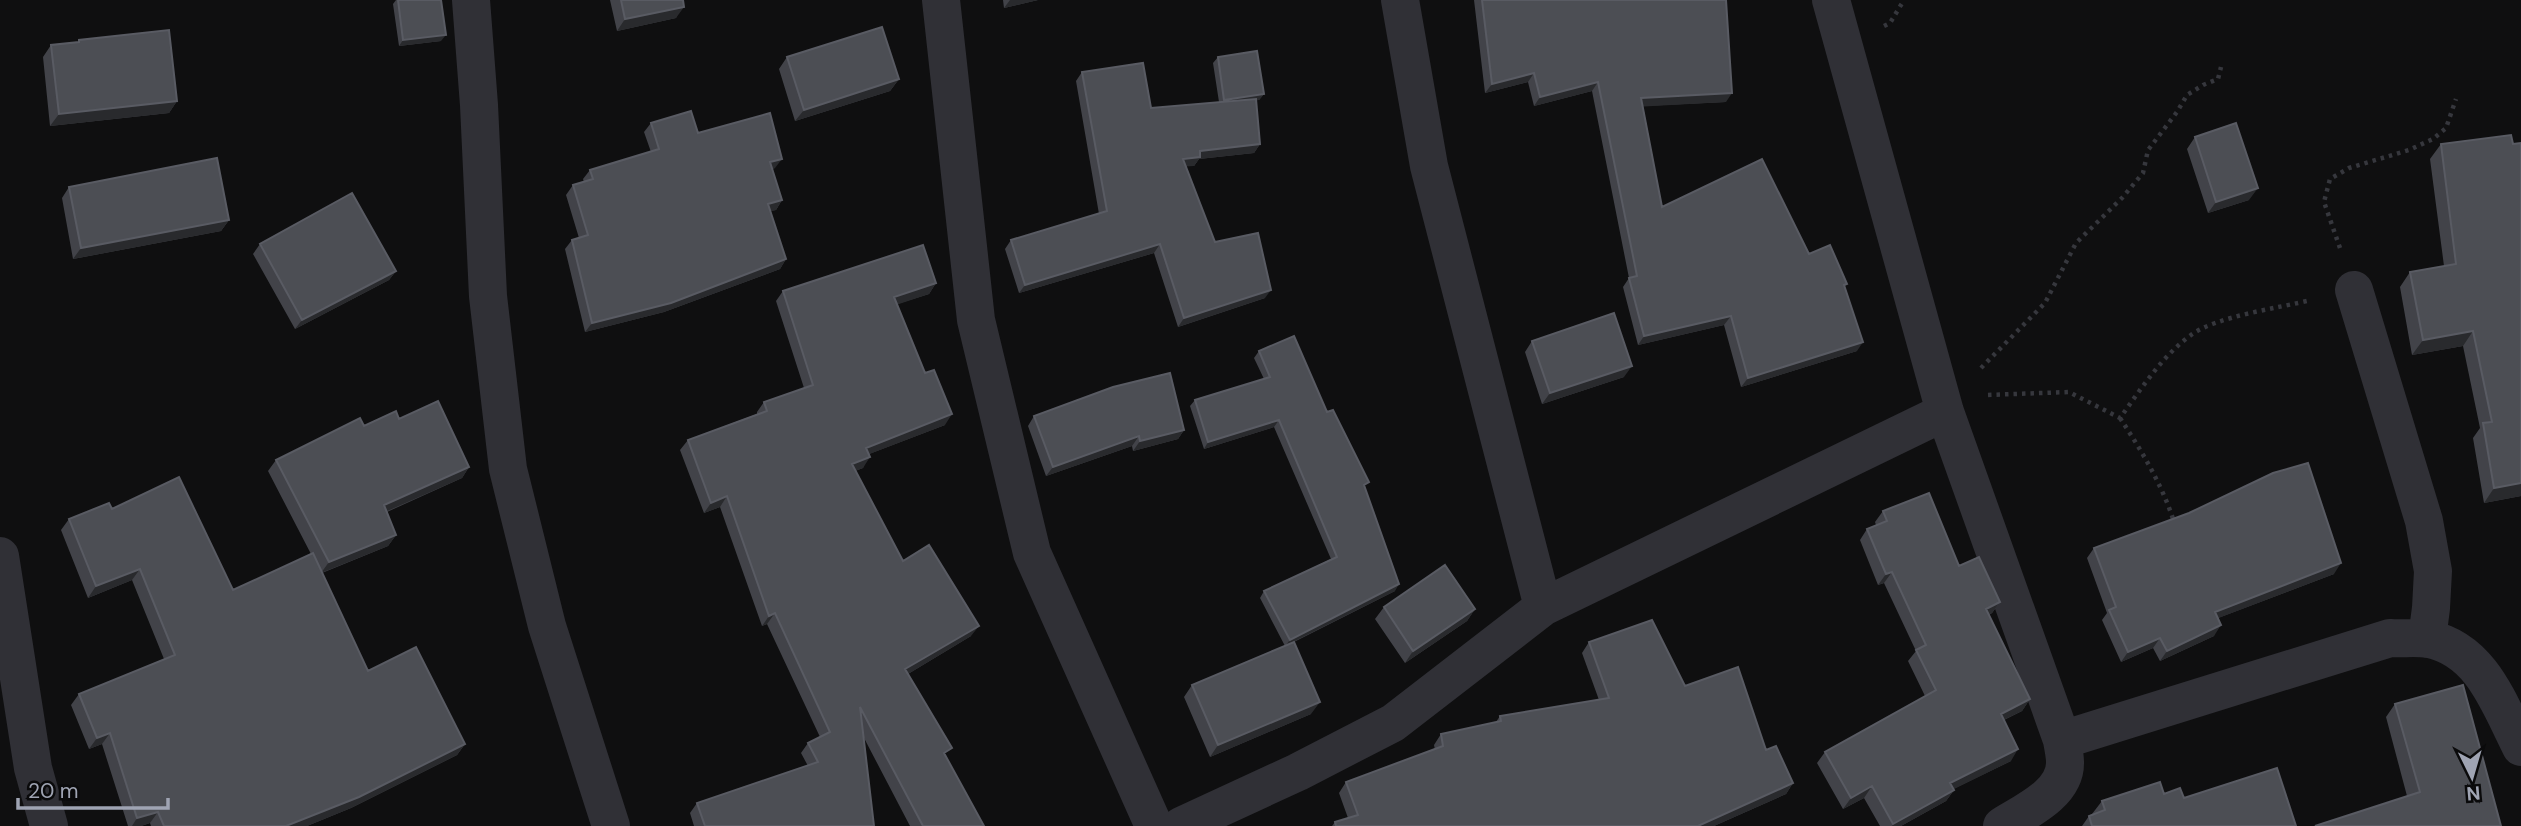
<svg xmlns="http://www.w3.org/2000/svg" width="2521" height="826" viewBox="0 0 2521 826" font-family="'DM Sans',sans-serif">
<rect width="100%" height="100%" fill="#0f0f10"/>
<g fill="none" stroke-linecap="round" stroke-linejoin="round">
<!-- path -->
<path stroke="#36373d" stroke-width="4.5" stroke-dasharray="3.5 5" stroke-linecap="butt" d="M1884 26 1890 23 1904 0
M2340 248 2324 202 2330 179 2349 168 2409 150 2433 139 2446 128 2456 99
M1981 368 2045 303 2076 243 2122 198 2143 173 2148 150 2177 112 2187 95 2203 85 2218 79 2221 67
M1988 395 2069 392 2120 418C2141 389 2162 356 2191 335 2217 316 2279 308 2311 300
M2120 418C2141 450 2162 484 2174 522"/>
<!-- minor -->
<path stroke="#303036" stroke-width="38" d="M471 0 479 105 488 296 508 469 547 626 611 826
M941 0 976 320 1032 553 1154 826
M1400 0 1429 166 1543 607
M1831 0 1945 412 2062 740C2063 747 2065 755 2065 762 2066 794 2024 812 2002 826
M2354 290 2424 521 2433 571 2431 608 2427 639
M0 556 33 768 49 826
M2062 740 2390 638C2402 639 2416 637 2429 639 2482 650 2499 704 2521 747
M1181 826 1298 772 1393 723 1543 607 1945 412"/>
</g>
<!-- wall -->
<path fill="#424349" d="M396 0H441V41L399 46 393 4Z
M610 0H683L676 18 617 31Z
M1003 0H1038L1004 8Z
M1474 0H1726V102L1643 106 1662 207 1809 254 1847 284 1844 287 1857 351 1741 387 1724 325 1638 345 1623 287 1629 278 1592 91 1534 106 1528 82 1485 93Z
M79 40 177 101 169 113 50 126 43 57 51 45 78 43Z
M787 57 899 79 890 91 795 121 779 69Z
M1218 57 1264 94 1259 100H1256L1260 144 1254 153 1199 159 1194 166H1186L1215 242 1265 298 1178 327 1154 253 1019 293 1005 249 1011 240 1099 214 1076 81 1082 72 1151 108 1219 102 1213 63Z
M651 123 698 133 775 168 772 169 782 200 776 210 770 211 786 259 780 269 664 312 585 332 565 249 572 240 579 238 566 195 573 185 584 182 583 179 590 170 651 152 644 132Z
M2195 137 2249 200 2208 213 2187 149Z
M2441 144 2521 496 2484 503 2473 438 2480 428 2463 346 2412 355 2400 287 2410 272 2444 266 2430 159Z
M69 187 229 220 221 231 73 259 62 198Z
M260 244 396 271 389 280 295 329 253 254Z
M936 283 929 294 897 304 945 425 869 454 863 468 855 471 903 561 971 636 908 674 946 756 984 826H910L864 738 874 826H694L690 813 697 803 808 766 801 753 808 743 820 737 767 624 762 626 720 507 704 513 680 450 688 440 757 414V412L764 402 804 388 776 301 783 291Z
M1532 341 1624 377 1542 404 1525 352Z
M1259 351 1327 412 1365 488 1395 591 1292 643 1311 714 1210 757 1184 697 1192 685 1285 646 1260 598 1264 591 1331 559 1274 427 1204 449 1190 406 1195 400 1264 379 1254 358Z
M1034 416 1184 430 1178 439 1133 451 1132 446 1046 476 1028 426Z
M399 419 469 467 462 478 387 512 396 535 388 546 322 573 368 671 465 744 457 755 351 808 307 826H151L150 823 141 826H128L102 744 89 749 71 705 79 694 164 659 132 580 88 598 61 530 69 519 112 509 233 590 311 554 268 471 276 460 364 426Z
M1883 511 1959 566 2000 602 1992 613 1989 615 2030 699 2022 711 2004 720 2011 761 1953 789 1954 790 1946 801 1901 826H1880L1864 798 1843 809 1817 763 1825 752 1925 696 1908 661 1916 651 1884 583 1878 585 1860 540 1867 529 1876 525 1875 522Z
M2094 548 2334 574 2218 618 2214 636 2160 661 2153 648 2121 662 2102 620 2107 613 2087 558Z
M1384 607 1475 609 1467 621 1405 663 1375 619Z
M1589 642 1685 686 1766 750 1793 783 1786 794 1714 826H1332L1335 822 1348 818 1339 793 1346 782 1435 750 1434 745 1441 734 1496 722 1500 716 1599 700 1582 653Z
M2395 704 2501 826 2407 796 2386 717Z
M2164 794 2184 798 2296 826H2082L2089 816 2092 814 2102 801Z"/>
<!-- shaded-wall -->
<path fill="#292a2d" d="M1010 0H1038L1004 8Z
M684 7 676 18 617 31 625 19Z
M446 35 441 41 399 46 403 40Z
M1534 73 1528 82 1485 93 1492 84Z
M899 79 890 91 795 121 804 110Z
M1598 82 1592 91 1534 106 1540 97Z
M1732 93 1726 102 1635 107 1641 98Z
M1264 94 1259 100 1219 106 1224 100Z
M177 101 169 113 50 126 59 114Z
M1260 144 1254 153 1199 159 1194 166 1177 167 1183 159 1200 151Z
M782 159 775 168 763 172 770 162Z
M2258 188 2249 200 2208 213 2216 202Z
M782 200 776 210 762 213 768 204Z
M229 220 221 231 73 259 81 248Z
M1160 244 1154 253 1019 293 1025 285Z
M786 259 780 269 664 312 585 332 592 323Z
M396 271 389 280 295 329 302 320Z
M936 283 929 294 887 308 894 297Z
M1271 290 1265 298 1178 327 1184 318Z
M1731 316 1724 325 1638 345 1644 336Z
M2473 331 2463 346 2412 355 2423 340Z
M1863 342 1857 351 1741 387 1748 378Z
M1632 366 1624 377 1542 404 1550 393Z
M952 414 945 425 859 458 866 448Z
M1279 420 1274 427 1204 449 1208 442Z
M1184 430 1178 439 1133 451 1140 441Z
M1139 436 1132 446 1046 476 1053 467Z
M870 457 863 468 844 475 852 464Z
M469 467 462 478 376 516 384 505Z
M2521 483V496L2484 503 2494 488Z
M727 496 720 507 704 513 711 503Z
M396 535 388 546 321 573 329 562Z
M2341 563 2334 574 2208 622 2215 612Z
M140 569 132 580 88 598 96 586Z
M1892 572 1884 583 1878 585 1886 574Z
M1399 584 1395 591 1285 646 1290 640Z
M2000 602 1992 613 1978 620 1986 609Z
M1475 609 1467 621 1405 663 1413 651Z
M775 613 767 624 762 626 769 616Z
M2221 625 2214 636 2160 661 2167 651Z
M979 626 971 636 898 680 905 669Z
M2160 638 2153 648 2121 662 2128 652Z
M2030 699 2022 711 1993 725 2001 714Z
M1320 702 1311 714 1210 757 1218 745Z
M110 733 102 744 89 749 97 738Z
M465 744 457 755 351 808 307 826H286Z
M2018 749 2011 761 1942 795 1950 783Z
M1793 783 1786 794 1714 826H1698Z
M1872 786 1864 798 1843 809 1851 798Z
M1954 790 1946 801 1901 826H1892L1893 824Z
M158 812 150 823 141 826H132L137 818Z"/>
<!-- building -->
<path fill="#4c4e54" stroke="#595b63" stroke-width="2" d="M398 0H441L446 35 403 40Z
M621 0H683L684 7 625 19Z
M1482 0H1726L1732 93 1641 98 1662 207 1762 159 1809 254 1830 245 1847 284 1844 285 1863 342 1748 378 1731 316 1644 336 1629 278 1637 276 1598 82 1540 97 1534 73 1492 84Z
M882 27 899 79 804 110 787 57Z
M169 30 177 101 59 114 51 45 79 42V40Z
M1257 51 1264 94 1224 100 1218 57Z
M1143 63 1151 108 1256 99 1260 144 1200 151V157L1183 159 1215 242 1258 233 1271 290 1184 318 1160 244 1025 285 1011 240 1107 211 1082 72Z
M691 111 698 133 770 113 782 159 770 162 782 200 768 204 786 259 671 303 592 323 572 240 588 235 573 185 593 179 590 170 659 149 651 123Z
M2236 123 2258 188 2216 202 2195 137Z
M2511 135 2513 144 2521 143V483L2494 488 2483 423 2492 422 2473 331 2423 340 2410 272 2456 264 2441 144Z
M217 158 229 220 81 248 69 187Z
M352 193 396 271 302 320 260 244Z
M923 245 936 283 894 297 925 373 934 370 952 414 866 448 870 457 852 464 903 561 929 545 979 626 905 669 952 748 944 753 984 826H923L860 707 874 826H705L697 803 818 762 808 743 830 732 775 613 769 616 727 496 711 503 688 440 767 411 764 402 813 385 783 291Z
M1614 313 1632 366 1550 393 1532 341Z
M1294 336 1327 412 1333 410 1369 482 1364 485 1399 584 1290 640 1264 591 1337 557 1279 420 1208 442 1195 400 1270 377 1259 351Z
M1170 373 1184 430 1140 441 1139 436 1053 467 1034 416 1113 387Z
M438 401 469 467 384 505 396 535 329 562 276 460 360 418 364 426 396 411 399 419Z
M2308 463 2341 563 2215 612 2221 625 2167 651 2160 638 2128 652 2109 610 2116 607 2094 548 2189 513 2273 473Z
M179 477 233 590 313 553 368 671 416 647 465 744 359 797 286 826H164L158 812 137 818 110 733 97 738 79 694 175 655 140 569 96 586 69 519 109 503 112 509Z
M1929 493 1959 566 1979 557 2000 602 1986 609 2030 699 2001 714 2018 749 1950 783 1954 790 1893 824 1872 786 1851 798 1825 752 1936 690 1916 650 1926 645 1892 572 1886 574 1867 529 1887 521 1883 511Z
M1445 565 1475 609 1413 651 1384 607Z
M1652 620 1685 686 1738 667 1766 750 1776 746 1793 783 1698 826H1336L1335 822 1358 815 1346 782 1443 746 1441 734 1501 721 1500 716 1609 698 1589 642Z
M1294 642 1320 702 1218 745 1192 685Z
M2463 685 2501 826H2315L2420 792 2395 704Z
M2277 768 2296 826H2092L2089 816 2105 810 2102 801 2160 782 2164 794 2180 788 2184 798Z"/>
<!-- north arrow -->
<g transform="translate(2472 777) rotate(175)" stroke="#0a0a0b" stroke-width="5" paint-order="stroke">
<path d="M0-5L12 26L0 18L-12 26Z" fill="#9fa4b3"/>
<text y="-10" font-size="19" font-weight="bold" text-anchor="middle" fill="#9fa4b3">N</text>
</g>
<!-- scale -->
<path d="M18 798v10h150v-10" fill="none" stroke="#9fa4b3" stroke-width="3.5"/>
<text x="28" y="798" font-size="21" fill="#9fa4b3" stroke="#0a0a0b" stroke-width="5" paint-order="stroke">20 m</text>
</svg>
